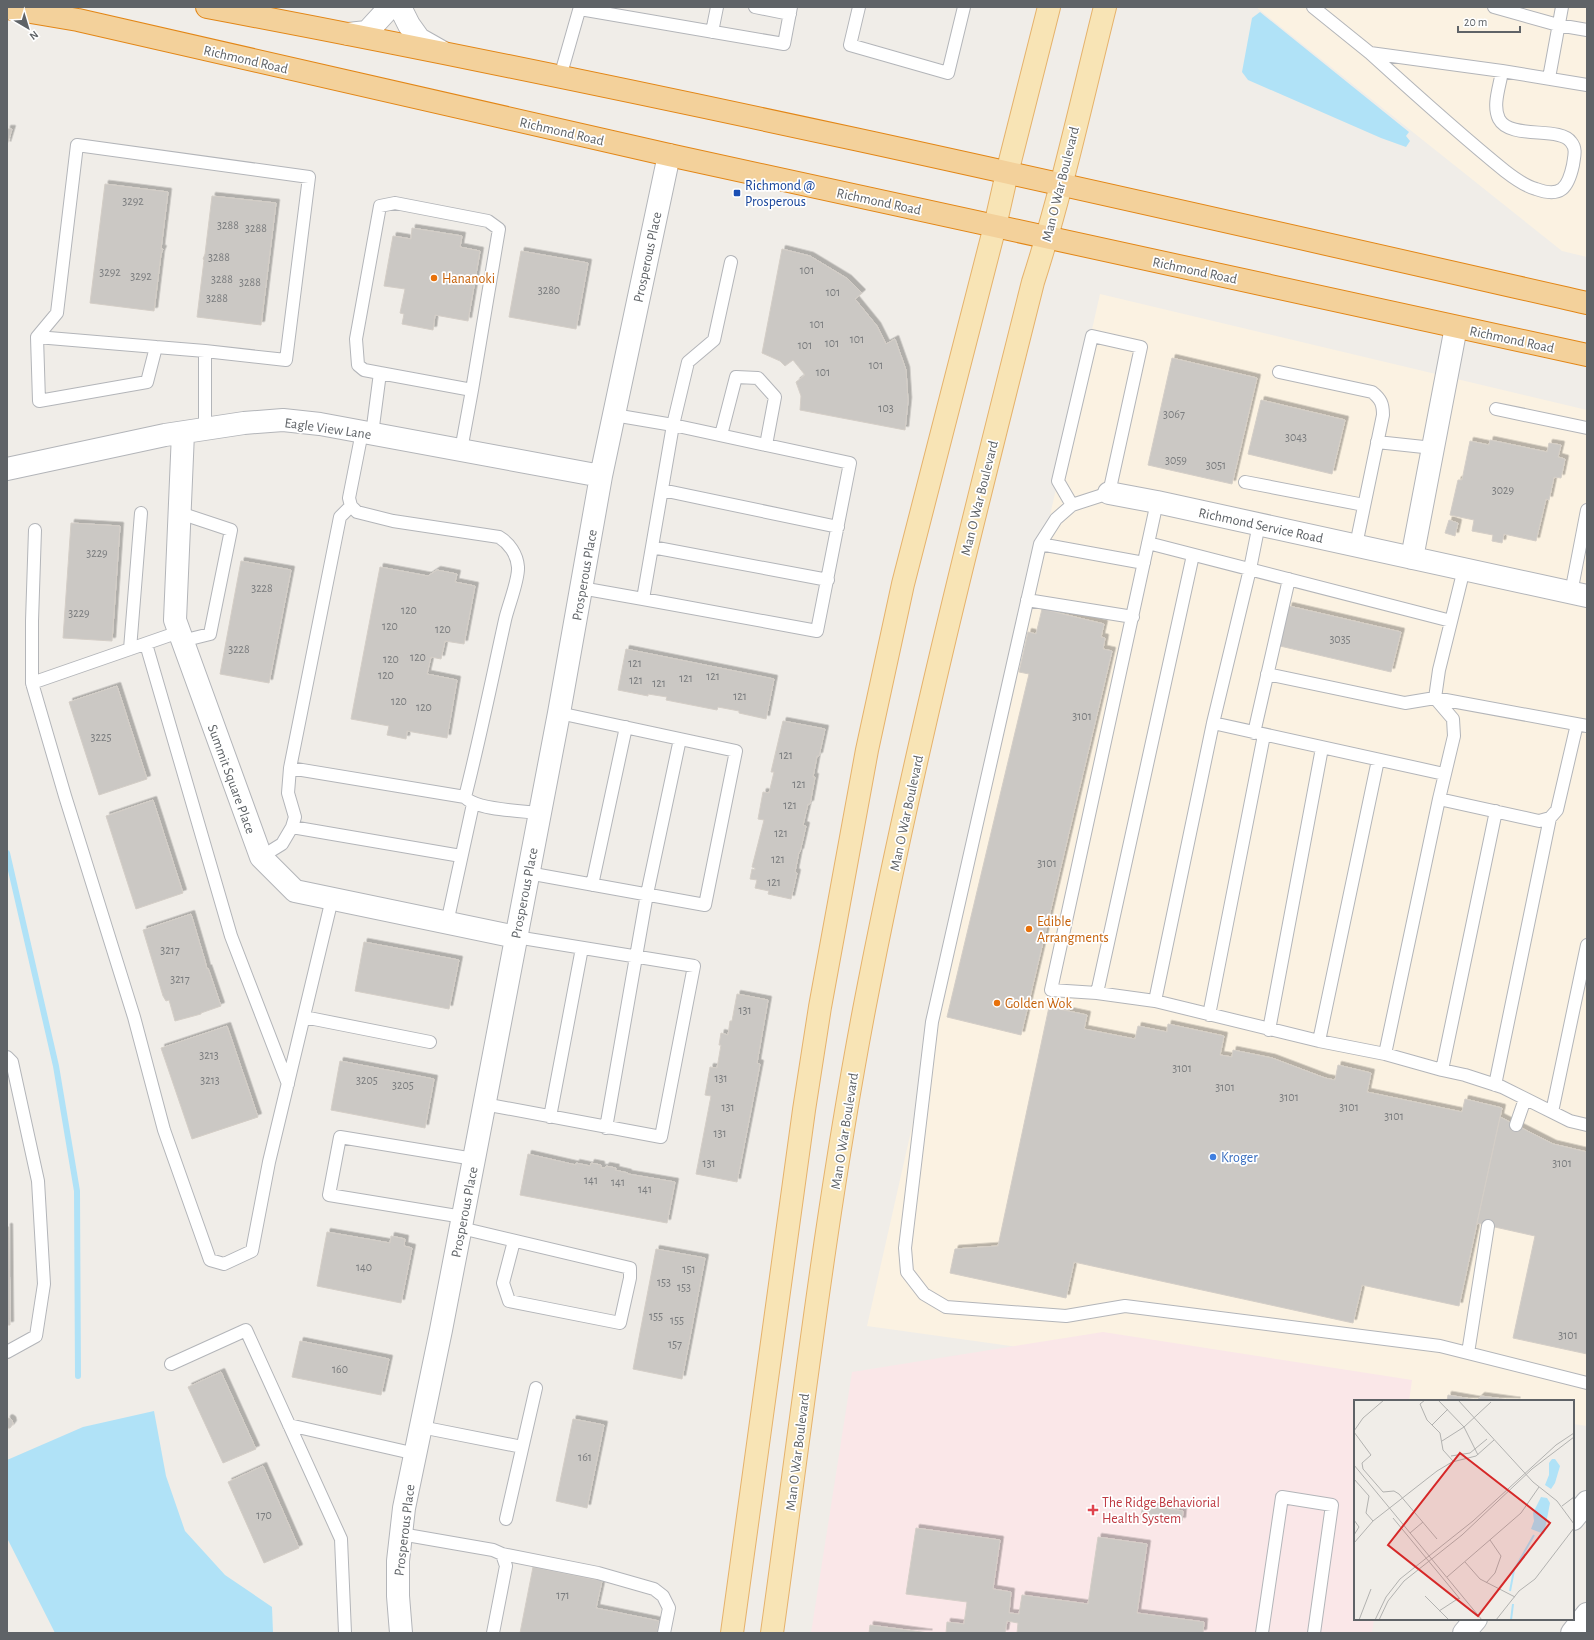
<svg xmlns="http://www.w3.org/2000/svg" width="1594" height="1640" viewBox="0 0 1594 1640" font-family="'Alegreya Sans',sans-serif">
<defs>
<filter id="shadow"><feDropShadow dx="3.5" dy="-3.5" stdDeviation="0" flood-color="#0004"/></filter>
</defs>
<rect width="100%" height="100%" fill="#f0ede8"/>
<!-- commercial -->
<path fill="#fbf2e2" d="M1256 7H1587V257L1562 251Z
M1100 294 1587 410V1426L1573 1424V1401H1407L867 1326Z"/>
<!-- medical -->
<path fill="#fae7e8" d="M1103 1332 1412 1380 1409 1401H1355V1619H1374L1372 1633H811L852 1372Z"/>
<!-- water -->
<path fill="#b0e2f7" d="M1260 12 1409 132 1406 136 1410 141 1406 147 1381 138 1248 80 1242 72 1252 18Z
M154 1411 166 1476 185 1531 225 1575 272 1607 273 1633H55L7 1538V1460L83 1427Z"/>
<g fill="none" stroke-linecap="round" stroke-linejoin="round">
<!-- stream -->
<path stroke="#b0e2f7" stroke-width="6" d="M7 853 56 1066 77 1191 78 1376"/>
</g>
<!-- building -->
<path fill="#cbc8c4" stroke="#d4cec7" filter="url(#shadow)" d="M7 129H12L7 145Z
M105 184 168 192 161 249H163L161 254 154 311 90 303Z
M212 196 276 203 261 325 197 317 204 260 203 259 205 254Z
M412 228 462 236 460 247 480 251 468 321 435 315 433 330 402 324 404 314 400 313 405 289 384 286 393 236 411 239Z
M782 249 810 256 848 279 862 293 855 299 877 326 886 344 895 339 906 370 908 401 905 430 800 410 801 396 796 382 805 375 793 360 785 366 780 361 762 353Z
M521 251 588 263 576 329 509 317Z
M1172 358 1257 378 1232 484 1148 465Z
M1261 400 1345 420 1332 474 1248 454Z
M1490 440 1547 452 1549 443 1561 445 1558 457 1565 459 1561 478 1554 477 1549 500 1546 499 1536 541 1504 534 1502 543 1492 541 1493 535 1472 531 1474 520 1450 515 1458 480H1462L1470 441 1489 445Z
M1449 520 1458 523 1455 536 1445 533Z
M71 523 120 526 112 641 63 638Z
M241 561 291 570 269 683 220 674Z
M380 567 428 576 437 570 457 574 455 582 475 586 464 644 445 641 441 659 431 657 427 674 457 680 447 738 407 731 406 739 387 735 389 726 351 719Z
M1289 606 1401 632 1391 672 1280 646Z
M1042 609 1104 624 1101 637 1105 638 1103 649 1112 651 1021 1035 947 1017 1029 674 1019 672 1028 632 1036 634Z
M626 649 774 679 766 719 739 713V711L718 707 717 710 666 700 667 697 648 694V696L618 690Z
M117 686 147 779 99 795 69 702Z
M783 721 825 729 819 756H817L813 777H815L810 804H808L803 825 806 826 800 852H799L795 872 797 873 791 899 768 894 769 891 755 888 757 880 750 879 752 869 755 870V868L752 867 764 820 758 819 763 792 769 793 774 772H771Z
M153 800 183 893 136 909 106 816Z
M191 914 205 961 207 969 208 968 221 1006 201 1013V1014L175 1021 169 1000 166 1001 163 996 143 930Z
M364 942 459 960 449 1009 355 991Z
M737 994 768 1000 757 1063 760 1064 737 1182 696 1174 711 1096 705 1095 710 1067 717 1068 721 1045H719L721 1033 728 1035 730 1021H732Z
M1049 1007 1087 1015 1084 1029 1135 1039 1138 1026 1167 1032 1168 1024 1224 1036 1220 1055 1232 1057 1233 1050 1272 1058 1325 1078 1335 1080 1338 1065 1371 1073 1367 1092 1462 1112 1465 1099 1502 1108 1459 1306 1362 1285 1353 1323 1074 1262 1066 1298 950 1273 955 1249 998 1246Z
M227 1026 258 1117 192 1139 161 1048Z
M340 1061 434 1079 425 1128 331 1110Z
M1500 1117 1553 1144 1587 1152V1354L1513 1338 1535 1236 1477 1223Z
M528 1154 576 1165V1163L590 1166 591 1163 601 1165V1168H605L606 1166 616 1168 615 1170 628 1173V1174L675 1182 667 1223 520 1195Z
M7 1227H9L10 1325H7Z
M327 1232 390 1243 391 1236 405 1239 404 1246 412 1248 401 1303 317 1286Z
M656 1249 705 1258 682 1379 633 1369Z
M300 1341 389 1359 381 1395 292 1377Z
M221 1372 256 1449 223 1463 188 1387Z
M1448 1395 1477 1400 1481 1396 1517 1401H1447Z
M9 1418 12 1420 13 1424 10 1428H7V1419Z
M573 1419 604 1425 587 1508 556 1501Z
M263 1466 299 1548 264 1563 228 1482Z
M1143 1505 1183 1511 1182 1521 1141 1515Z
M916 1528 1000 1540 993 1589 1011 1592 1009 1613 1019 1614 1022 1595 1088 1604 1098 1537 1147 1544 1137 1613 1204 1622 1203 1633H1017L1018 1623 1007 1621 1005 1633H946L947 1622 964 1624 967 1602 906 1594Z
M533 1567 602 1581 596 1608 659 1621 657 1633H520Z
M870 1625 929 1633H869Z"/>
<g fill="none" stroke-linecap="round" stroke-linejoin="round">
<defs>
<path id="lane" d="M755 7 790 14
M859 7 850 45 948 73 964 7
M1313 7 1370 53 1502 71 1587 85
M1494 7 1558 25 1587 30
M580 9 784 44 791 7
M712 32 717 7
M1370 53C1414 93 1458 133 1505 171 1514 178 1525 186 1536 189 1561 198 1568 188 1573 165 1574 157 1577 149 1571 142 1560 126 1510 140 1499 119 1492 105 1500 86 1502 71
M560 77 580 7
M1549 78 1562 7
M37 337 156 347
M1279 372 1372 392C1381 399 1383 404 1383 415L1356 545
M380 373 364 370 358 365 356 339 380 206 395 203 488 221 499 229 472 390
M1496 409 1587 428
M614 415 673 425 688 362 714 340 731 262
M673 425 850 463 817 631 643 599Z
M205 429V351L286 360 309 177 77 145 57 313 37 337 39 401 147 382 156 347 205 351
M362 432 349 498 351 506 357 512 393 521 499 537C509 543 517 554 518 567 519 580 508 606 505 620 492 679 480 738 465 797 475 810 523 811 540 813
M372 434 380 373 472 390 461 450
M721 435 736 377 758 378 775 397 766 445
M1377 442 1433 448
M1245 482 1364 505
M662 490 838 527
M1157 502 1051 990 1097 993 1155 1001 1319 1041 1385 1054 1442 1070 1465 1075 1502 1087 1570 1121 1587 1125
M1072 505 1058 481 1092 336 1141 347 1109 493 1072 505 1056 519 1040 544 932 1022 905 1248 907 1272 924 1294 946 1307 1066 1316 1125 1306 1440 1346 1587 1383
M180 513 231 530 210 634 182 641
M1259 524 1250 569 1213 723 1444 774
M1148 543 1451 621
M1040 544 1144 563
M652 547 828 580
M581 588 643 599
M1571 593 1587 510
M1027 600 1133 617
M179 632 32 683 65 796 134 1017 164 1130 210 1260 224 1264 252 1251 269 1162 332 899
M146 644 231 936 288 1084
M130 649 141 513
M1267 674 1405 703 1435 698 1587 726
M32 683V621L35 530
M1254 733 1289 579
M290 768 465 797
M1439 799 1539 821 1550 818 1557 810 1577 724
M292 827 461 856
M261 857 282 844 292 827 295 817 288 793 290 768 340 517 351 506
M528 873 705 905 736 751 559 713
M592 885 626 727
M447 923 473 804
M1097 993 1193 555
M1155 1001 1213 723
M1209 1015 1264 735
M304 1017 430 1042
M1269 1030 1322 748
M1319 1041 1378 760
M1385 1054 1439 799 1454 736 1453 719 1435 698 1439 670 1464 569
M7 1057 12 1062 38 1181 44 1284 36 1336 7 1352
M1442 1070 1496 811
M1495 1085 1550 818
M484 1104 661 1137 694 966 516 937
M1552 1112 1587 945
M550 1117 582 948
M1516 1125 1525 1099
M606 1128 647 894 680 739
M463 1217 329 1195 340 1137 474 1159
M461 1228 630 1268V1278L620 1323 509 1301 503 1283 514 1241
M1468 1353 1488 1226
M171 1364 246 1330 341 1539 345 1633
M289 1425 416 1454
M421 1427 522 1447
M506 1519 536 1388
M401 1534 493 1550 502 1554 506 1566 493 1633
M502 1554 598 1573 654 1589 663 1596 669 1608 664 1633
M1262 1633 1282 1497 1332 1505 1314 1633"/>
<path id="street" d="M400 7 409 25 419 39 442 52
M348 34 367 32 390 7
M183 433 175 620 261 857 295 891 516 937
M7 469 165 435 244 423 283 420 320 424 601 476
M1109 493 1157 502 1587 596
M1412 558 1456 327
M401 1633 398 1596V1561L404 1508 441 1330 474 1159 559 713 601 476 669 155
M1572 1633 1587 1614"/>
<path id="secondary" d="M1573 1519 1587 1502
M1464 1633 1476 1619"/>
<path id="primary" d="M732 1633 804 1110 820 1007 867 750 903 584 995 226 1007 173 1049 7
M772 1633C801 1425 825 1216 864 1010 911 765 972 524 1033 282 1062 192 1082 99 1105 7"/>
<path id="highway" d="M207 7C670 94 1128 199 1587 303
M7 8 78 20 669 155 1587 355"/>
</defs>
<!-- lane casing -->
<use href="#lane" stroke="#b3b5b9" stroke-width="14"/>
<!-- street casing -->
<use href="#street" stroke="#b3b5b9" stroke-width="24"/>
<!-- secondary casing -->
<use href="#secondary" stroke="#b4b7bb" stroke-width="24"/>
<!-- primary casing -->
<use href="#primary" stroke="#e5b26c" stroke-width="24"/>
<!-- highway casing -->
<use href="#highway" stroke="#e28616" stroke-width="24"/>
<!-- lane -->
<use href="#lane" stroke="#fff" stroke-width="12"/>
<!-- street -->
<use href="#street" stroke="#fff" stroke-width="22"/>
<!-- secondary -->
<use href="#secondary" stroke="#fff" stroke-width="22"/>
<!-- primary -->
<use href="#primary" stroke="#f8e4b5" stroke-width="22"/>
<!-- highway -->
<use href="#highway" stroke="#f3d19b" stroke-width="22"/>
</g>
<!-- markers -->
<rect fill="#1a4fb4" stroke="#fff" stroke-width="1.5" x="733" y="189" width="8" height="8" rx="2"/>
<g fill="#e8710a" stroke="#fff" stroke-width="1.5">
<circle cx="434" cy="278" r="4"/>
<circle cx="1029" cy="929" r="4"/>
<circle cx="997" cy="1003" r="4"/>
</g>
<circle fill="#3f7fe0" stroke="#fff" stroke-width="1.5" cx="1213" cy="1157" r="4"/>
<path fill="#e0444e" stroke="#fff" stroke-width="1.5" d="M1091 1504h4v4h4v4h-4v4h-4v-4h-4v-4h4z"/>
<g text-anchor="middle" stroke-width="3.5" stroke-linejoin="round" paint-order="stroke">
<!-- number labels -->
<g font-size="12" fill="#7a7c7e">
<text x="133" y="205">3292</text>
<text x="228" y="229">3288</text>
<text x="256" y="232">3288</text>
<text x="219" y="261">3288</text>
<text x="807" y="274">101</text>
<text x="110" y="276">3292</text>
<text x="141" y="280">3292</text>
<text x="222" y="283">3288</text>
<text x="250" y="286">3288</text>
<text x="549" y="294">3280</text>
<text x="833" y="296">101</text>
<text x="217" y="302">3288</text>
<text x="817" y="328">101</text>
<text x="857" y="343">101</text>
<text x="832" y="347">101</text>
<text x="805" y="349">101</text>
<text x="876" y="369">101</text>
<text x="823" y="376">101</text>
<text x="886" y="412">103</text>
<text x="1174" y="418">3067</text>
<text x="1296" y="441">3043</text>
<text x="1176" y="464">3059</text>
<text x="1216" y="469">3051</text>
<text x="1503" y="494">3029</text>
<text x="97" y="557">3229</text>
<text x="262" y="592">3228</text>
<text x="409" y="614">120</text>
<text x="79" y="617">3229</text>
<text x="390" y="630">120</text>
<text x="443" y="633">120</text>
<text x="1340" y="643">3035</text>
<text x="239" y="653">3228</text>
<text x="418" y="661">120</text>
<text x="391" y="663">120</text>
<text x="635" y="667">121</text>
<text x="386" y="679">120</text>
<text x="713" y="680">121</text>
<text x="686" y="682">121</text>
<text x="636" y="684">121</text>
<text x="659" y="687">121</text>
<text x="740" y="700">121</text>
<text x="399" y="705">120</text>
<text x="424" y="711">120</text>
<text x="1082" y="720">3101</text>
<text x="101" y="741">3225</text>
<text x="786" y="759">121</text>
<text x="799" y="788">121</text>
<text x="790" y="809">121</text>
<text x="781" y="837">121</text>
<text x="778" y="863">121</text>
<text x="1047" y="867">3101</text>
<text x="774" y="886">121</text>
<text x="170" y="954">3217</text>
<text x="180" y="983">3217</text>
<text x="745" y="1014">131</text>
<text x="209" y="1059">3213</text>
<text x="1182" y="1072">3101</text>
<text x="721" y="1082">131</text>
<text x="210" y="1084">3213</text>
<text x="367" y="1084">3205</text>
<text x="403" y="1089">3205</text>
<text x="1225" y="1091">3101</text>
<text x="1289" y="1101">3101</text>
<text x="728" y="1111">131</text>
<text x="1349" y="1111">3101</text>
<text x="1394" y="1120">3101</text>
<text x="720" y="1137">131</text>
<text x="709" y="1167">131</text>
<text x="1562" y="1167">3101</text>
<text x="591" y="1184">141</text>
<text x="618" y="1186">141</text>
<text x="645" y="1193">141</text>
<text x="364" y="1271">140</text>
<text x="689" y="1273">151</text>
<text x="664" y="1286">153</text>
<text x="684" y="1291">153</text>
<text x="656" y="1320">155</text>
<text x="677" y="1324">155</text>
<text x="1568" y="1339">3101</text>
<text x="675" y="1348">157</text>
<text x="340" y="1373">160</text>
<text x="585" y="1461">161</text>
<text x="264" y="1519">170</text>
<text x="563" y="1599">171</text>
</g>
<!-- street labels -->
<g font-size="14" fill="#5f6367" stroke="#fff">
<text transform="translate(246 59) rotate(13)" y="5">Richmond Road</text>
<text transform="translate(562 131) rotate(13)" y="5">Richmond Road</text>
<text transform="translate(1060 184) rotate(-76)" y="5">Man O War Boulevard</text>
<text transform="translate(879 201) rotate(12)" y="5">Richmond Road</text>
<text transform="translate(647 257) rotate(-78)" y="5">Prosperous Place</text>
<text transform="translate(1195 270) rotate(12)" y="5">Richmond Road</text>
<text transform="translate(1512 339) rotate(12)" y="5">Richmond Road</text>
<text transform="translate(328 428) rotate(8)" y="5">Eagle View Lane</text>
<text transform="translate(979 498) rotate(-76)" y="5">Man O War Boulevard</text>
<text transform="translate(1261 525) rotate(12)" y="5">Richmond Service Road</text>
<text transform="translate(584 575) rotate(-80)" y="5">Prosperous Place</text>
<text transform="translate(232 779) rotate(70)" y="5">Summit Square Place</text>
<text transform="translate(906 813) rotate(-78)" y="5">Man O War Boulevard</text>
<text transform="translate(524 893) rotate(-79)" y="5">Prosperous Place</text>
<text transform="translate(844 1131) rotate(-81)" y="5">Man O War Boulevard</text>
<text transform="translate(464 1212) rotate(-79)" y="5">Prosperous Place</text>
<text transform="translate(797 1452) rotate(-83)" y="5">Man O War Boulevard</text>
<text transform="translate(404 1530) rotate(-83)" y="5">Prosperous Place</text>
</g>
<!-- transit labels -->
<g font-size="14" fill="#164399" stroke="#fff" text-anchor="start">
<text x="745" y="190">Richmond @<tspan x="745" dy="16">Prosperous</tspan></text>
</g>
<!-- food labels -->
<g font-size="14" fill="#c56008" stroke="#fff" text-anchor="start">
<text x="442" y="283">Hananoki</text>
<text x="1037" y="926">Edible<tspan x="1037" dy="16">Arrangments</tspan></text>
<text x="1005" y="1008">Golden Wok</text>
</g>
<!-- shop labels -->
<g font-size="14" fill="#366cbe" stroke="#fff" text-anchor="start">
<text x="1221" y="1162">Kroger</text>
</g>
<!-- health labels -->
<g font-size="14" fill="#be3a42" stroke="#fff" text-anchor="start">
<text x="1102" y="1507">The Ridge Behaviorial<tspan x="1102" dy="16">Health System</tspan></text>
</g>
</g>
<!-- overview -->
<g transform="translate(1354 1400)">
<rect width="220" height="220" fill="#f0ede8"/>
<path d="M198 59H201L206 66 201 83 197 89 191 85 195 75V63ZM187 97 193 98 196 103 190 134 177 129 180 121 179 113Z" fill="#b0e2f7"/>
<path fill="none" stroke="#b0e2f7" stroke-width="2" d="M156 191 160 170 180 135M157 220 159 204"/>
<path fill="none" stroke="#b2b2b0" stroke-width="1" d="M71 0 66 4 73 20 86 33 89 50 99 61M84 0 110 27 137 2M104 0 179 82 203 101 220 124M78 25 94 9M0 31 9 18 30 0M0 32 17 55 8 63 9 69 29 92 40 91 45 94 83 139M88 41 110 27 124 55M97 56 116 53 133 39M0 65 128 220M0 79 15 96 12 113 19 121M208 106 220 97M39 118 106 199M0 120 5 127 0 135M56 133 69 122M0 143 19 121 83 71 98 62 122 56 140 40M111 162 126 179 161 197M93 177 167 113 185 87M132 183 141 173 147 156 136 140M71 196 95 220M85 211 105 198M5 220 17 189M21 220 32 197 46 179 119 121 202 45 220 33M25 220 34 201 50 181 108 135 178 69 220 37M142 220 165 191 181 179 220 128"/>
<path fill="#d62828" fill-opacity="0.15" stroke="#d62828" stroke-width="2" d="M106 53 196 123 124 216 34 145Z"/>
<rect width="220" height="220" fill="none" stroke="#5f6367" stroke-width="2"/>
</g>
<!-- border -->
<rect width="1594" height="1640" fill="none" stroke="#5f6367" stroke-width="16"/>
<!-- north arrow -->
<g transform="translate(28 28) rotate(142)" stroke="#ffffff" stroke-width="3" paint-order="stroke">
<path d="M0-3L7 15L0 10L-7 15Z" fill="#5f6367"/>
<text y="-6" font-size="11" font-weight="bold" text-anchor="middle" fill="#5f6367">N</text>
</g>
<!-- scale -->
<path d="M1458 26v6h62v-6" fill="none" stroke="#5f6367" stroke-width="2"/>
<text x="1464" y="26" font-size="12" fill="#5f6367" stroke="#ffffff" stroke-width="3" paint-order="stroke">20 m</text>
</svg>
